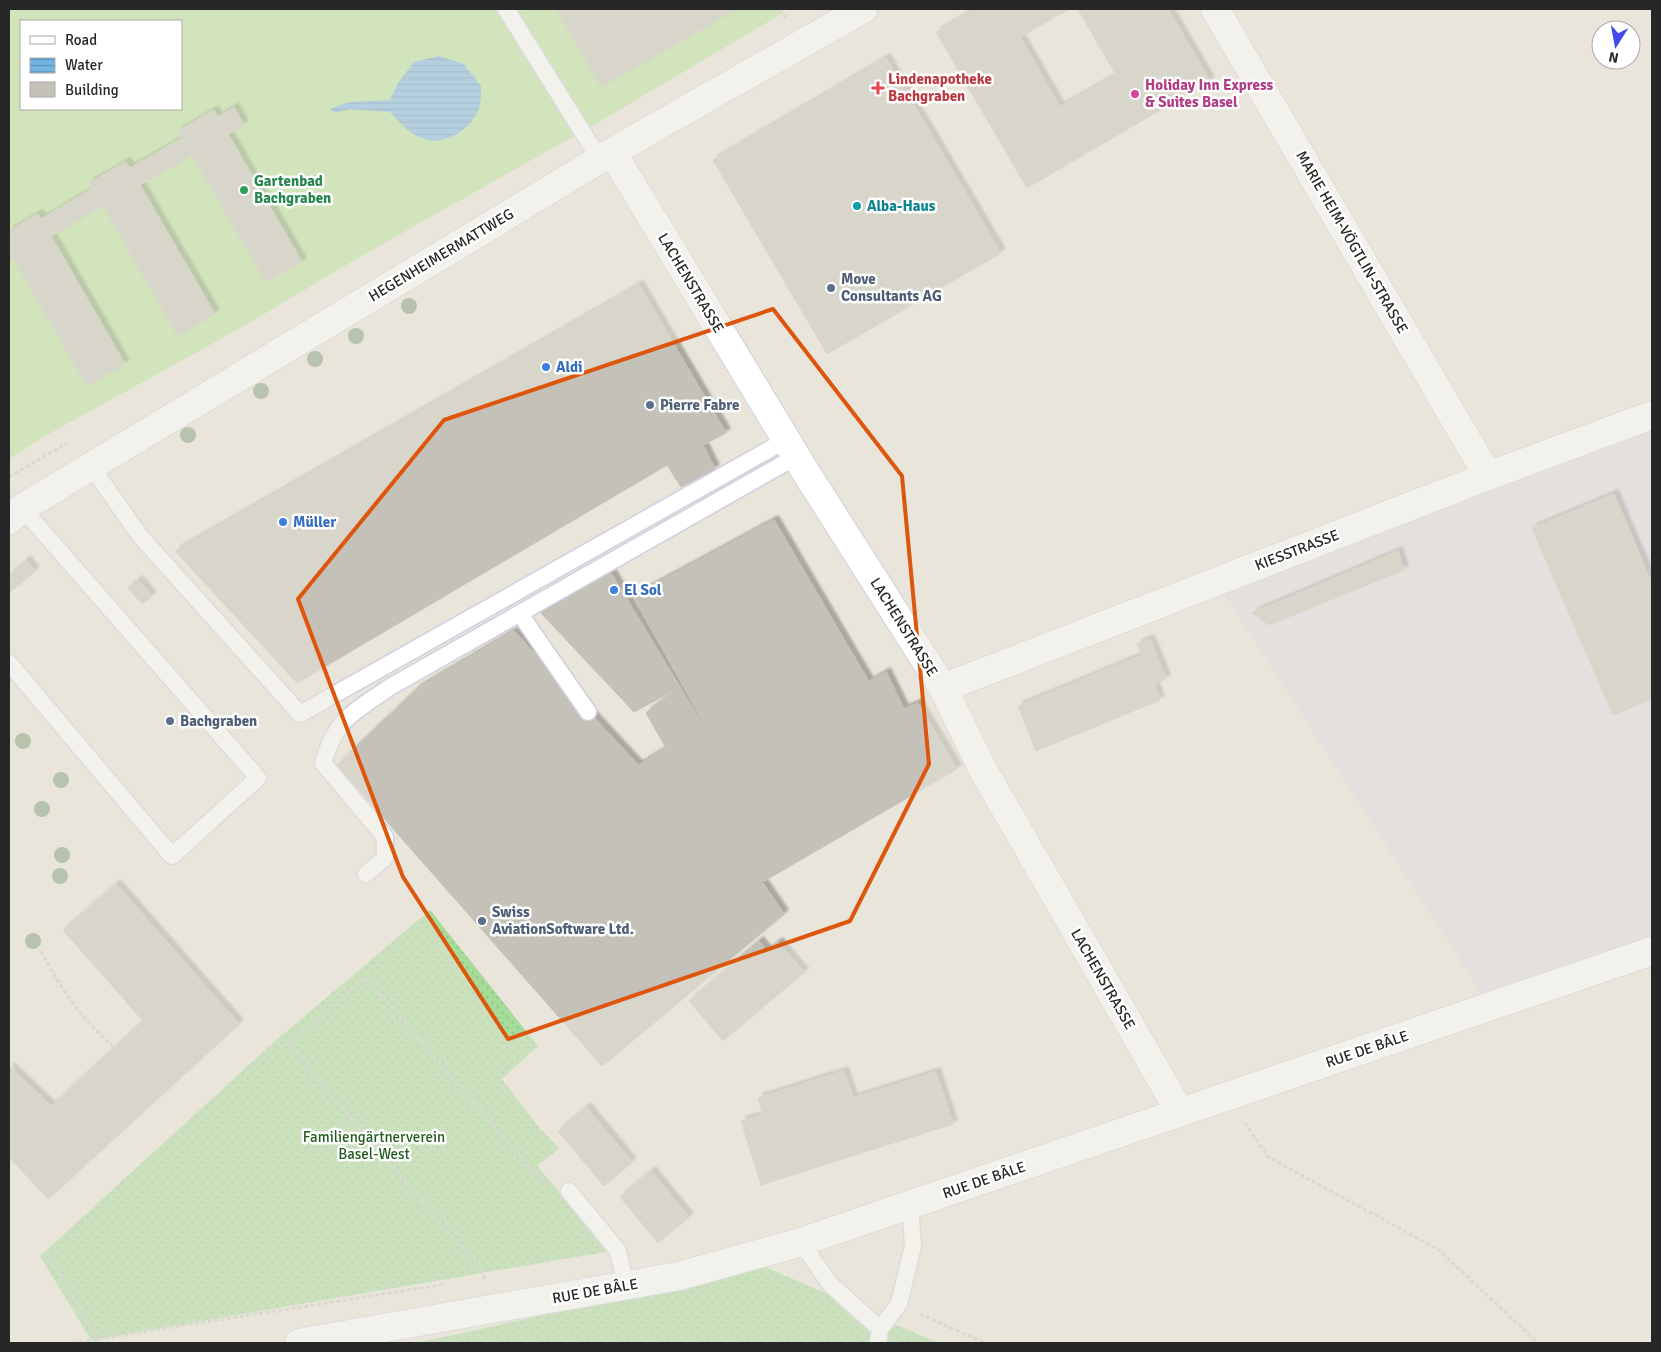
<svg xmlns="http://www.w3.org/2000/svg" width="1661" height="1352" viewBox="0 0 1661 1352" font-family="Signika,sans-serif">
<defs>
<pattern id="grass-dots" width="8" height="8" patternUnits="userSpaceOnUse" patternTransform="scale(1.25)"><rect width="8" height="8" fill="#a6dc9a"/><path d="M2 2h.1M6 6h.1" fill="none" stroke="#8fbd85" stroke-width="1.8" stroke-linecap="round"/></pattern>
<pattern id="water-rules" width="6" height="5" patternUnits="userSpaceOnUse" patternTransform="scale(1.25)"><rect width="6" height="5" fill="#73b4e4"/><path d="M0 2.5h6" fill="none" stroke="#5e92b9"/></pattern>
<filter id="shadow"><feDropShadow dx="4.5" dy="-4.5" stdDeviation="1" flood-color="#0004"/></filter>
</defs>
<rect width="100%" height="100%" fill="#e9e5da"/>
<!-- industrial -->
<path fill="#dddae1" d="M1652 415V967L1498 1019 1216 581Z"/>
<!-- grass -->
<path fill="url(#grass-dots)" d="M430 910 538 1046 502 1079 541 1130 559 1148 537 1166 611 1251 91 1340 40 1256 274 1042Z
M766 1267 938 1343H416Z"/>
<!-- pitch -->
<path fill="#b6e396" fill-rule="evenodd" d="M9 9H780L783 13 599 122 358 258 239 329 45 436 9 459ZM21 21H181V109H21Z"/>
<!-- water -->
<path fill="url(#water-rules)" d="M439 56 464 64 481 86C481 93 481 102 479 109 470 131 442 148 419 137 408 132 398 121 390 112L349 109 335 113 330 109 349 102 390 100 398 83 414 62Z"/>
<!-- building -->
<path fill="#c4c1b9" stroke="#c4c1b4" filter="url(#shadow)" d="M556 9H737L601 87Z
M976 9H1069L1020 37 1060 107 1116 75 1078 9H1168L1210 81 1027 188 936 32Z
M886 58 1001 253 827 354 713 160Z
M234 107 244 125 228 134 302 262 266 282 192 155 140 185 215 314 178 336 103 206 51 236 125 364 87 386 13 258 9 261V231L38 214 41 219 92 189 89 183 126 162 130 168 182 138 178 131 214 110 218 117Z
M639 285 726 433 703 445 715 469 681 487 667 465 297 683 175 551Z
M1614 494 1652 584V699L1613 715 1532 528Z
M774 520 869 682 726 763 633 596Z
M1398 551 1404 570 1269 625 1252 613Z
M26 560 35 571 9 593V575Z
M611 573 680 687 634 712 540 612Z
M138 580 152 596 142 604 128 588Z
M514 631 752 888 762 882 784 914 602 1066 337 765 418 688Z
M1150 639 1166 679 1154 684 1160 700 1036 751 1018 706 1142 655 1137 644Z
M886 672 904 709 918 703 957 769 752 888 637 766 666 748 646 713 680 687 726 763Z
M116 884 239 1024 48 1199 9 1157V1066L51 1106 143 1021 63 930Z
M759 941 767 951 778 942 804 972 723 1041 689 1001Z
M844 1071 853 1098 936 1072 953 1124 761 1185 741 1121 763 1115 758 1098Z
M586 1107 632 1162 604 1186 558 1131Z
M651 1171 689 1217 658 1243 620 1197Z"/>
<g fill="none" stroke-linecap="round" stroke-linejoin="round">
<defs>
<path id="service" d="M506 9 600 160
M91 466 140 536 300 714 786 440
M520 614 588 712
M9 663 172 856 258 778 22 508
M366 874 385 858V837L323 763C337 717 353 713 390 687L797 456
M569 1191 618 1251 626 1286
M801 1242 830 1284 880 1329 878 1343
M880 1329 899 1304 913 1246 910 1206"/>
<path id="minor" d="M1215 9 1488 476
M612 152 805 471 943 688 982 768 1180 1112
M943 688 1488 476 1652 415"/>
<path id="tertiary" d="M9 520 22 508 612 152 863 9
M299 1343 679 1276 801 1242 1652 951"/>
</defs>
<!-- service casing -->
<use href="#service" stroke="#cfd0df" stroke-width="19"/>
<!-- minor casing -->
<use href="#minor" stroke="#cfd0df" stroke-width="30"/>
<!-- tertiary casing -->
<use href="#tertiary" stroke="#cfd0df" stroke-width="30"/>
<!-- path -->
<path stroke="#c7c7c7" stroke-width="3" stroke-dasharray="4 2.5" stroke-linecap="butt" d="M780 9 786 19
M9 477 67 443
M41 951C63 992 79 1016 114 1047
M286 1043 484 1273V1280
M288 1046 365 977 545 1185
M1245 1123 1268 1157 1439 1250 1538 1343
M49 1255 96 1336 97 1343
M920 1314 985 1343
M73 1343 446 1284"/>
<!-- service -->
<use href="#service" stroke="#fff" stroke-width="16"/>
<!-- minor -->
<use href="#minor" stroke="#fff" stroke-width="28"/>
<!-- tertiary -->
<use href="#tertiary" stroke="#fff" stroke-width="28"/>
</g>
<!-- trees -->
<g fill="#7b9a73">
<circle cx="409" cy="306" r="8"/>
<circle cx="356" cy="336" r="8"/>
<circle cx="315" cy="359" r="8"/>
<circle cx="261" cy="391" r="8"/>
<circle cx="188" cy="435" r="8"/>
<circle cx="23" cy="741" r="8"/>
<circle cx="61" cy="780" r="8"/>
<circle cx="42" cy="809" r="8"/>
<circle cx="62" cy="855" r="8"/>
<circle cx="60" cy="876" r="8"/>
<circle cx="33" cy="941" r="8"/>
</g>
<!-- marked area -->
<path d="M0 0H1661V1352H0ZM773 309 902 476 929 764 850 921 508 1039 403 877 298 599 444 420Z" fill="#e9e5da" fill-opacity=".55" fill-rule="evenodd"/>
<path fill="none" stroke="#de560d" stroke-width="4" stroke-linejoin="round" d="M773 309 902 476 929 764 850 921 508 1039 403 877 298 599 444 420Z"/>
<!-- markers -->
<path fill="#e0444e" stroke="#fff" stroke-width="2" d="M875.5 80.5h5v5h5v5h-5v5h-5v-5h-5v-5h5z"/>
<circle fill="#d1479c" stroke="#fff" stroke-width="2" cx="1135" cy="94" r="5"/>
<circle fill="#2e9e5b" stroke="#fff" stroke-width="2" cx="244" cy="190" r="5"/>
<circle fill="#0f9aa8" stroke="#fff" stroke-width="2" cx="857" cy="206" r="5"/>
<g fill="#5c6f8a" stroke="#fff" stroke-width="2">
<circle cx="831" cy="288" r="5"/>
<circle cx="650" cy="405" r="5"/>
<circle cx="170" cy="721" r="5"/>
<circle cx="482" cy="921" r="5"/>
</g>
<g fill="#3f7fe0" stroke="#fff" stroke-width="2">
<circle cx="546" cy="367" r="5"/>
<circle cx="283" cy="522" r="5"/>
<circle cx="614" cy="590" r="5"/>
</g>
<g text-anchor="middle" stroke-width="5" stroke-linejoin="round" paint-order="stroke">
<!-- health labels -->
<g font-size="15" font-weight="bold" fill="#be3a42" stroke="#fff" text-anchor="start">
<text x="888" y="84">Lindenapotheke<tspan x="888" dy="17">Bachgraben</tspan></text>
</g>
<!-- hotel labels -->
<g font-size="15" font-weight="bold" fill="#b23c85" stroke="#fff" text-anchor="start">
<text x="1145" y="90">Holiday Inn Express<tspan x="1145" dy="17">&amp; Suites Basel</tspan></text>
</g>
<!-- leisure labels -->
<g font-size="15" font-weight="bold" fill="#27864d" stroke="#fff" text-anchor="start">
<text x="254" y="186">Gartenbad<tspan x="254" dy="17">Bachgraben</tspan></text>
</g>
<!-- culture labels -->
<g font-size="15" font-weight="bold" fill="#0d838f" stroke="#fff" text-anchor="start">
<text x="867" y="211">Alba-Haus</text>
</g>
<!-- street labels -->
<g font-size="15" fill="#272727" stroke="#fff">
<text transform="translate(1352 242) rotate(60)" y="5">MARIE HEIM-VÖGTLIN-STRASSE</text>
<text transform="translate(441 255) rotate(-31)" y="5">HEGENHEIMERMATTWEG</text>
<text transform="translate(691 283) rotate(59)" y="5">LACHENSTRASSE</text>
<text transform="translate(1297 550) rotate(-21)" y="5">KIESSTRASSE</text>
<text transform="translate(904 627) rotate(58)" y="5">LACHENSTRASSE</text>
<text transform="translate(1103 979) rotate(60)" y="5">LACHENSTRASSE</text>
<text transform="translate(1367 1049) rotate(-19)" y="5">RUE DE BÂLE</text>
<text transform="translate(984 1180) rotate(-19)" y="5">RUE DE BÂLE</text>
<text transform="translate(595 1291) rotate(-10)" y="5">RUE DE BÂLE</text>
</g>
<!-- service labels -->
<g font-size="15" font-weight="bold" fill="#4e5e75" stroke="#fff" text-anchor="start">
<text x="841" y="284">Move<tspan x="841" dy="17">Consultants AG</tspan></text>
<text x="660" y="410">Pierre Fabre</text>
<text x="180" y="726">Bachgraben</text>
<text x="492" y="917">Swiss<tspan x="492" dy="17">AviationSoftware Ltd.</tspan></text>
</g>
<!-- shop labels -->
<g font-size="15" font-weight="bold" fill="#366cbe" stroke="#fff" text-anchor="start">
<text x="556" y="372">Aldi</text>
<text x="293" y="527">Müller</text>
<text x="624" y="595">El Sol</text>
</g>
<!-- park labels -->
<g font-size="15" fill="#215d1e" stroke="#fff">
<text x="374" y="1142">Familiengärtnerverein<tspan x="374" dy="17">Basel-West</tspan></text>
</g>
</g>
<!-- border -->
<rect width="1661" height="1352" fill="none" stroke="#272727" stroke-width="20"/>
<!-- legend -->
<rect x="20" y="20" width="162" height="90" fill="#ffffff" stroke="#a9a9a9"/>
<rect x="30" y="36" width="25" height="8" fill="#ffffff" stroke="#a9a9a9"/>
<text x="65" y="45" font-size="15" fill="#272727">Road</text>
<rect x="30" y="58" width="25" height="15" fill="url(#water-rules)" stroke="#a9a9a9"/>
<text x="65" y="70" font-size="15" fill="#272727">Water</text>
<rect x="30" y="82" width="25" height="15" fill="#c4c1b9" stroke="#a9a9a9"/>
<text x="65" y="95" font-size="15" fill="#272727">Building</text>
<!-- north arrow -->
<g transform="translate(1616 45) rotate(191)"><circle r="24" fill="#ffffff" stroke="#a9a9a9"/>
<path d="M0-4L9 19L0 12L-9 19Z" fill="#4449eb"/>
<text y="-8" font-size="14" font-weight="bold" text-anchor="middle" fill="#272727">N</text>
</g>
</svg>
